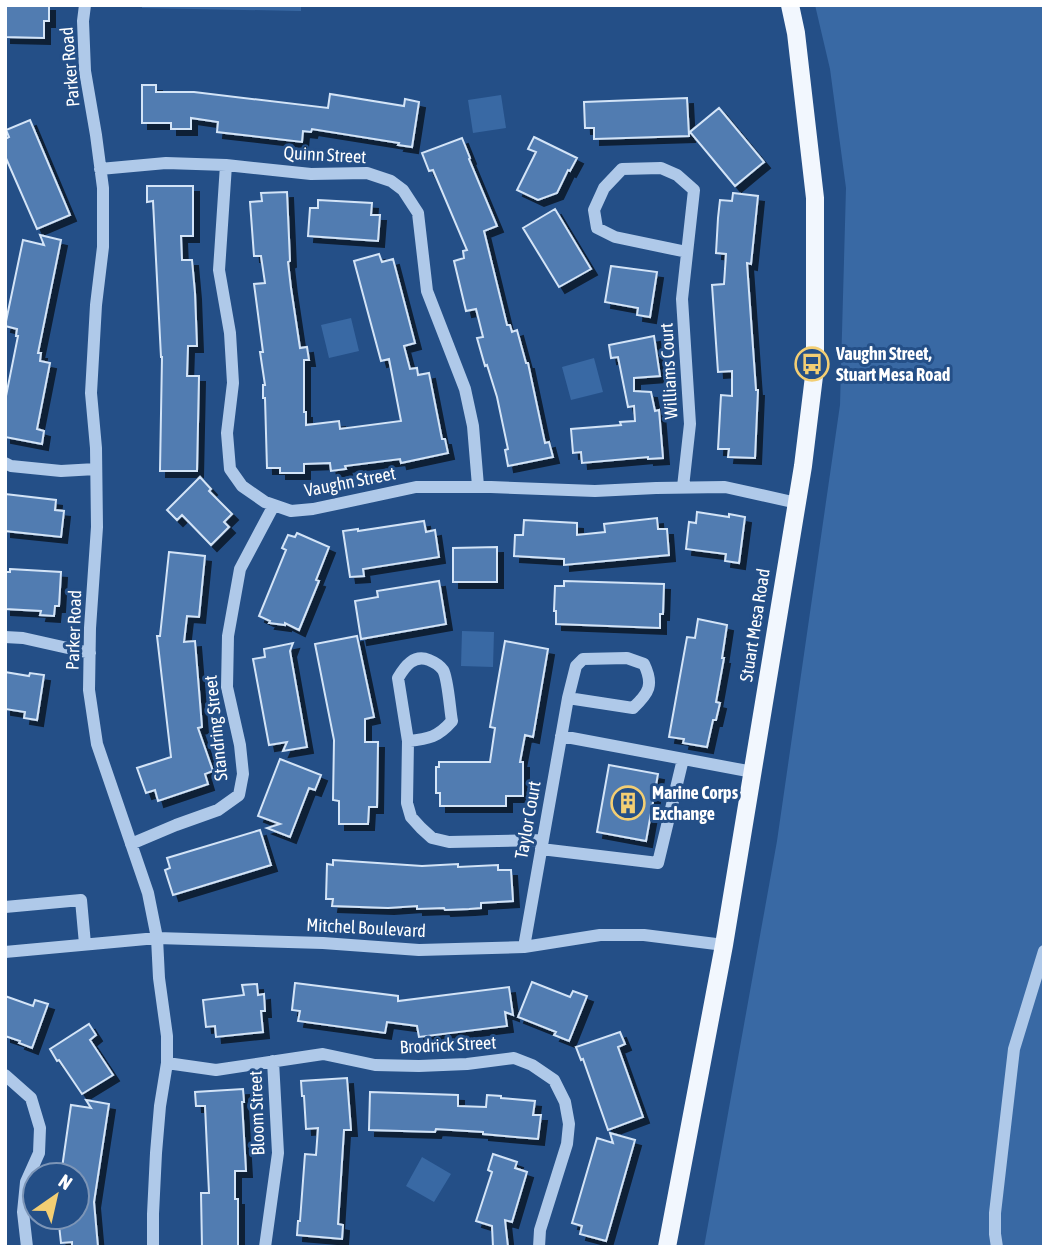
<svg xmlns="http://www.w3.org/2000/svg" width="1049" height="1252" viewBox="0 0 1049 1252" font-family="'Asap Condensed',sans-serif">
<defs>
<filter id="shadow"><feDropShadow dx="6" dy="6" stdDeviation="0" flood-color="#0009"/></filter>
</defs>
<rect width="100%" height="100%" fill="#244f87"/>
<!-- green -->
<path fill="#3969a4" d="M142 5H301V11L142 8Z
M815 5H1044V1247H704L777 841 840 405 846 188 830 69Z
M501 95 506 128 473 133 468 100Z
M351 318 359 351 329 358 321 325Z
M594 358 603 392 571 400 562 367Z
M462 631 494 632 493 667 461 666Z
M422 1157 451 1174 434 1202 406 1186Z"/>
<!-- building -->
<path fill="#517bb1" stroke="#d3e4f7" stroke-width="2" filter="url(#shadow)" d="M5 5H49V21H44V38L5 37Z
M142 85H156V92H194L328 108 330 94 404 106 405 99 419 102 412 147 398 145 399 143 312 129 311 132 303 131 302 142 217 132 218 122 191 118V129H171V123H142Z
M687 98 689 136 594 139V128H585L584 102Z
M719 108 764 162 735 186 690 132Z
M30 120 70 215 37 229 5 156V139L9 137 6 130Z
M534 137 577 158 570 171 568 170 557 193 538 200 517 190 536 152 528 149Z
M462 138 470 158 469 159 497 226 484 231 507 325H510L512 332 517 330 526 363H528L545 443 549 442 553 457 508 466 505 450 508 449 497 397 487 365 485 366 477 338 483 337 476 309 466 311 454 261 464 258 463 251 467 250 433 170 429 171 422 153Z
M147 186H193V236H181L182 260H192L195 293 197 346H188L187 376H199L197 471H160L162 357H161L153 201 147 202Z
M287 192 290 261 288 262 291 288 300 348 307 347 309 360H304V412H306V425L339 421 340 429 401 421 389 359 381 361 354 261 379 254 382 262 393 259 415 343 404 346 410 369 417 368 418 375 429 373 442 439H445L448 453 401 463 400 459 345 466 346 469 331 471 330 463 304 464V473H280V468H267L265 398H263V385H265L260 352H263L254 284 265 283 261 256H254L250 202 262 201 261 193Z
M733 193 758 196 751 264 747 263 756 390H758L755 458 728 457 729 449H718L721 395 732 396V371L718 372 712 285 724 284 726 254 716 253 718 218 720 200 732 201Z
M318 200 372 203 371 215H380L378 241 308 236 310 208H318Z
M555 209 591 269 559 287 523 228Z
M40 235 61 240 38 353H41L40 361 50 363 37 429 44 431 42 444 5 437V401L18 336H16L17 329 5 326 23 240 44 245Z
M611 266 657 272 650 317 637 315 638 308 605 302Z
M654 336 660 376 634 378V391L651 392 655 411 659 410 663 458 648 459V457L582 463 581 452 573 453 571 429 621 425 620 422 635 421 634 406 628 407 618 357 611 358 609 345Z
M200 477 211 489 209 491 232 514 224 522 229 527 211 545 182 515 177 520 167 510Z
M5 494 56 500 55 510 64 511 61 537 5 531Z
M697 512 729 517V514L745 517 739 563 725 561 726 554 686 549 689 522 696 523Z
M657 518 658 529H667L669 555 564 565V559L514 556 515 535H523L524 520 577 523V535L605 532 604 524Z
M424 521 426 532 435 530 439 557 363 569 364 576 350 577 343 531 358 529V531Z
M297 533 329 547 316 580 319 581 299 630 285 623V625L269 623 270 621 259 616 286 550 282 548 288 535 295 537Z
M497 547V582H453V548Z
M169 552 205 556 199 617 187 616 184 642 195 641 202 727 198 728 213 771 205 774 208 784 158 801 155 790 146 793 137 768 171 757 157 636H160Z
M10 569 61 572 59 606H55L54 616 40 615 41 611 5 609V572H10Z
M439 581 446 624 361 639 355 601 378 597 377 591Z
M564 581 664 584 663 614H660V628L556 624V611H554L555 586H564Z
M698 619 727 625 722 658H724L716 702 720 703 716 720H713L707 747 683 743 684 739 669 737 687 637 695 638Z
M357 636 374 717 365 719V742H378L377 807H369L368 824H339V801L333 800 334 740 315 644Z
M505 641 548 649 533 737 525 735 520 762H523V796H506V806H440V793H436V767H439V762H490L495 728 490 727Z
M293 643 290 651 307 747 283 751 287 742 269 745 253 659 265 657 264 649Z
M5 672 29 676 30 673 44 675 37 720 24 718 25 712 5 709Z
M280 759 321 775 315 790 309 788 290 837 267 828 280 824 258 816Z
M609 765 658 774 646 841 597 832Z
M260 830 271 865 173 895 165 870 170 868 167 858Z
M333 860 422 866 458 864V867L498 865V870H511L513 901 481 903V908L469 909 445 910 444 908 417 909V906L388 908 332 906 333 899H326L327 864 333 865Z
M532 982 570 997 573 991 587 996 569 1041 554 1035 556 1032 518 1017Z
M295 983 398 996V1001L509 987 513 1015 505 1012 507 1026 419 1037 417 1026 387 1022 385 1033 298 1021 300 1011 292 1010Z
M257 984 258 995 264 994 265 1011H261L263 1032 216 1037 215 1026 206 1027 203 1000 244 995 242 985Z
M5 996 33 1006 35 1000 48 1004 32 1048 19 1043 20 1041 5 1036Z
M89 1024 96 1035 90 1040 113 1075 82 1094 59 1060 57 1061 50 1049Z
M620 1032 625 1044 618 1047 643 1117 608 1130 583 1059 581 1060 576 1047Z
M347 1078 351 1130H344L338 1224 343 1225 342 1239 297 1235 298 1221H300L305 1154 316 1155 318 1128 306 1129 304 1096H302L301 1081Z
M243 1089 244 1102H242L246 1171H235V1199H238V1247H202L201 1193H209L205 1106H196L195 1092Z
M370 1092 458 1095V1106L486 1107 487 1095 501 1096V1098L535 1101 533 1115H541L538 1139 483 1134V1132L436 1129 435 1132 369 1130Z
M86 1100 109 1104 94 1202 98 1247H72V1242L61 1243 59 1225 71 1224 70 1217H77V1175H61L71 1105 91 1108Z
M610 1133 635 1140 606 1241 580 1234 582 1226 572 1223 597 1138 613 1143Z
M493 1154 517 1162 515 1168 527 1172 512 1222 505 1220 508 1247H493L492 1226 476 1221 492 1172 488 1170Z"/>
<g fill="none" stroke-linecap="round" stroke-linejoin="round">
<!-- minor -->
<path stroke="#afc9e9" stroke-width="12" d="M85 5 83 21 85 71 96 135 103 188V247L96 305 91 393 96 448 97 527 90 628 89 690 97 744 148 893 157 938 159 978 167 1036V1063L160 1106 156 1153 153 1214V1247
M226 165 219 270 230 333 233 383 227 433 230 469 242 486 265 502 291 511 313 509 416 487H491L595 491 656 488 725 487 797 503
M100 169 166 163 226 165 311 174 367 173 391 181 403 190 418 213 427 291 465 389 473 426 478 486
M5 463 11 466 61 471 96 469
M683 487 690 424 682 299 694 190 677 175 661 168 622 169 604 188 594 210 597 228 615 237 687 252
M5 637 23 638 90 653
M561 736 753 772
M408 741C429 739 438 737 452 721 450 711 448 678 443 670 440 666 434 662 429 660 414 654 405 666 398 678L408 741 407 803 411 817 421 828 432 838 449 842 542 840
M131 844 176 825 218 810 239 795 243 774 240 745 227 687 228 636 240 569 274 505
M541 849 658 863 683 759
M5 907 81 900 85 944
M524 947 568 698 576 666 583 659 627 658 644 664C654 685 649 693 633 708L568 698
M5 952 157 938 323 943 419 950 524 947 600 935H644L724 945
M167 1063 216 1070 323 1054 375 1065 419 1066 467 1064 514 1058 532 1065 554 1080 565 1102 569 1124 567 1144 540 1230 539 1247
M5 1075 31 1098 40 1128 39 1153 26 1182 23 1212 27 1247
M265 1247 278 1153 273 1061
M997 1247 995 1234V1213L1014 1049 1044 951"/>
<!-- major -->
<path stroke="#f2f7fe" stroke-width="18" d="M667 1247 724 945 803 466 815 368V198L796 33 790 5"/>
</g>
<!-- icons -->
<defs>
<symbol id="bus-ring" viewBox="-11 -11 22 22"><circle r="9.5" fill="#244f87" stroke="#f3ce73" stroke-width="1.5"/><path d="M-5-6H5V4H4V6H2V4H-2V6H-4V4H-5ZM-3.5-4V0h7V-4ZM-3.5 1.2v1.5H-2V1.2ZM2 1.2v1.5H3.5V1.2Z" fill="#f3ce73"/></symbol>
<symbol id="building-ring" viewBox="-11 -11 22 22"><circle r="9.5" fill="#244f87" stroke="#f3ce73" stroke-width="1.5"/><path d="M-4-6H4V6H1V3H-1V6H-4ZM-2.5-4.3h1.7v1.8h-1.7ZM.8-4.3h1.7v1.8H.8ZM-2.5-1h1.7V.8h-1.7ZM.8-1h1.7V.8H.8Z" fill="#f3ce73"/></symbol>
</defs>
<g fill-rule="evenodd">
<use href="#bus-ring" x="793" y="345" width="38" height="38"/>
<use href="#building-ring" x="609" y="784" width="38" height="38"/>
</g>
<g text-anchor="middle" stroke-width="6" stroke-linejoin="round" paint-order="stroke">
<!-- street labels -->
<g font-size="18" fill="#fff" stroke="#244f87">
<text transform="translate(70 67) rotate(-95)" y="6">Parker Road</text>
<text transform="translate(325 155) rotate(3)" y="6">Quinn Street</text>
<text transform="translate(669 371) rotate(-93)" y="6">Williams Court</text>
<text transform="translate(350 482) rotate(-11)" y="6">Vaughn Street</text>
<text transform="translate(755 625) rotate(-81)" y="6">Stuart Mesa Road</text>
<text transform="translate(74 630) rotate(-88)" y="6">Parker Road</text>
<text transform="translate(216 728) rotate(-96)" y="6">Standring Street</text>
<text transform="translate(528 820) rotate(-80)" y="6">Taylor Court</text>
<text transform="translate(366 928) rotate(3)" y="6">Mitchel Boulevard</text>
<text transform="translate(448 1045) rotate(-3)" y="6">Brodrick Street</text>
<text transform="translate(257 1113) rotate(-92)" y="6">Bloom Street</text>
</g>
<!-- poi labels -->
<g font-size="18" font-weight="bold" fill="#fff" stroke="#244f87" text-anchor="start">
<text x="836" y="360">Vaughn Street,<tspan x="836" dy="21">Stuart Mesa Road</tspan></text>
<text x="652" y="799">Marine Corps<tspan x="652" dy="21">Exchange</tspan></text>
</g>
</g>
<!-- border -->
<rect width="1049" height="1252" fill="none" stroke="#ffffff" stroke-width="14"/>
<!-- north arrow -->
<g transform="translate(56 1196) rotate(34)"><circle r="33" fill="#244f87" stroke="#7c95b7" stroke-width="2"/>
<path d="M0-5L12 26L0 18L-12 26Z" fill="#f3ce73"/>
<text y="-10" font-size="19" font-weight="bold" text-anchor="middle" fill="#ffffff">N</text>
</g>
</svg>
